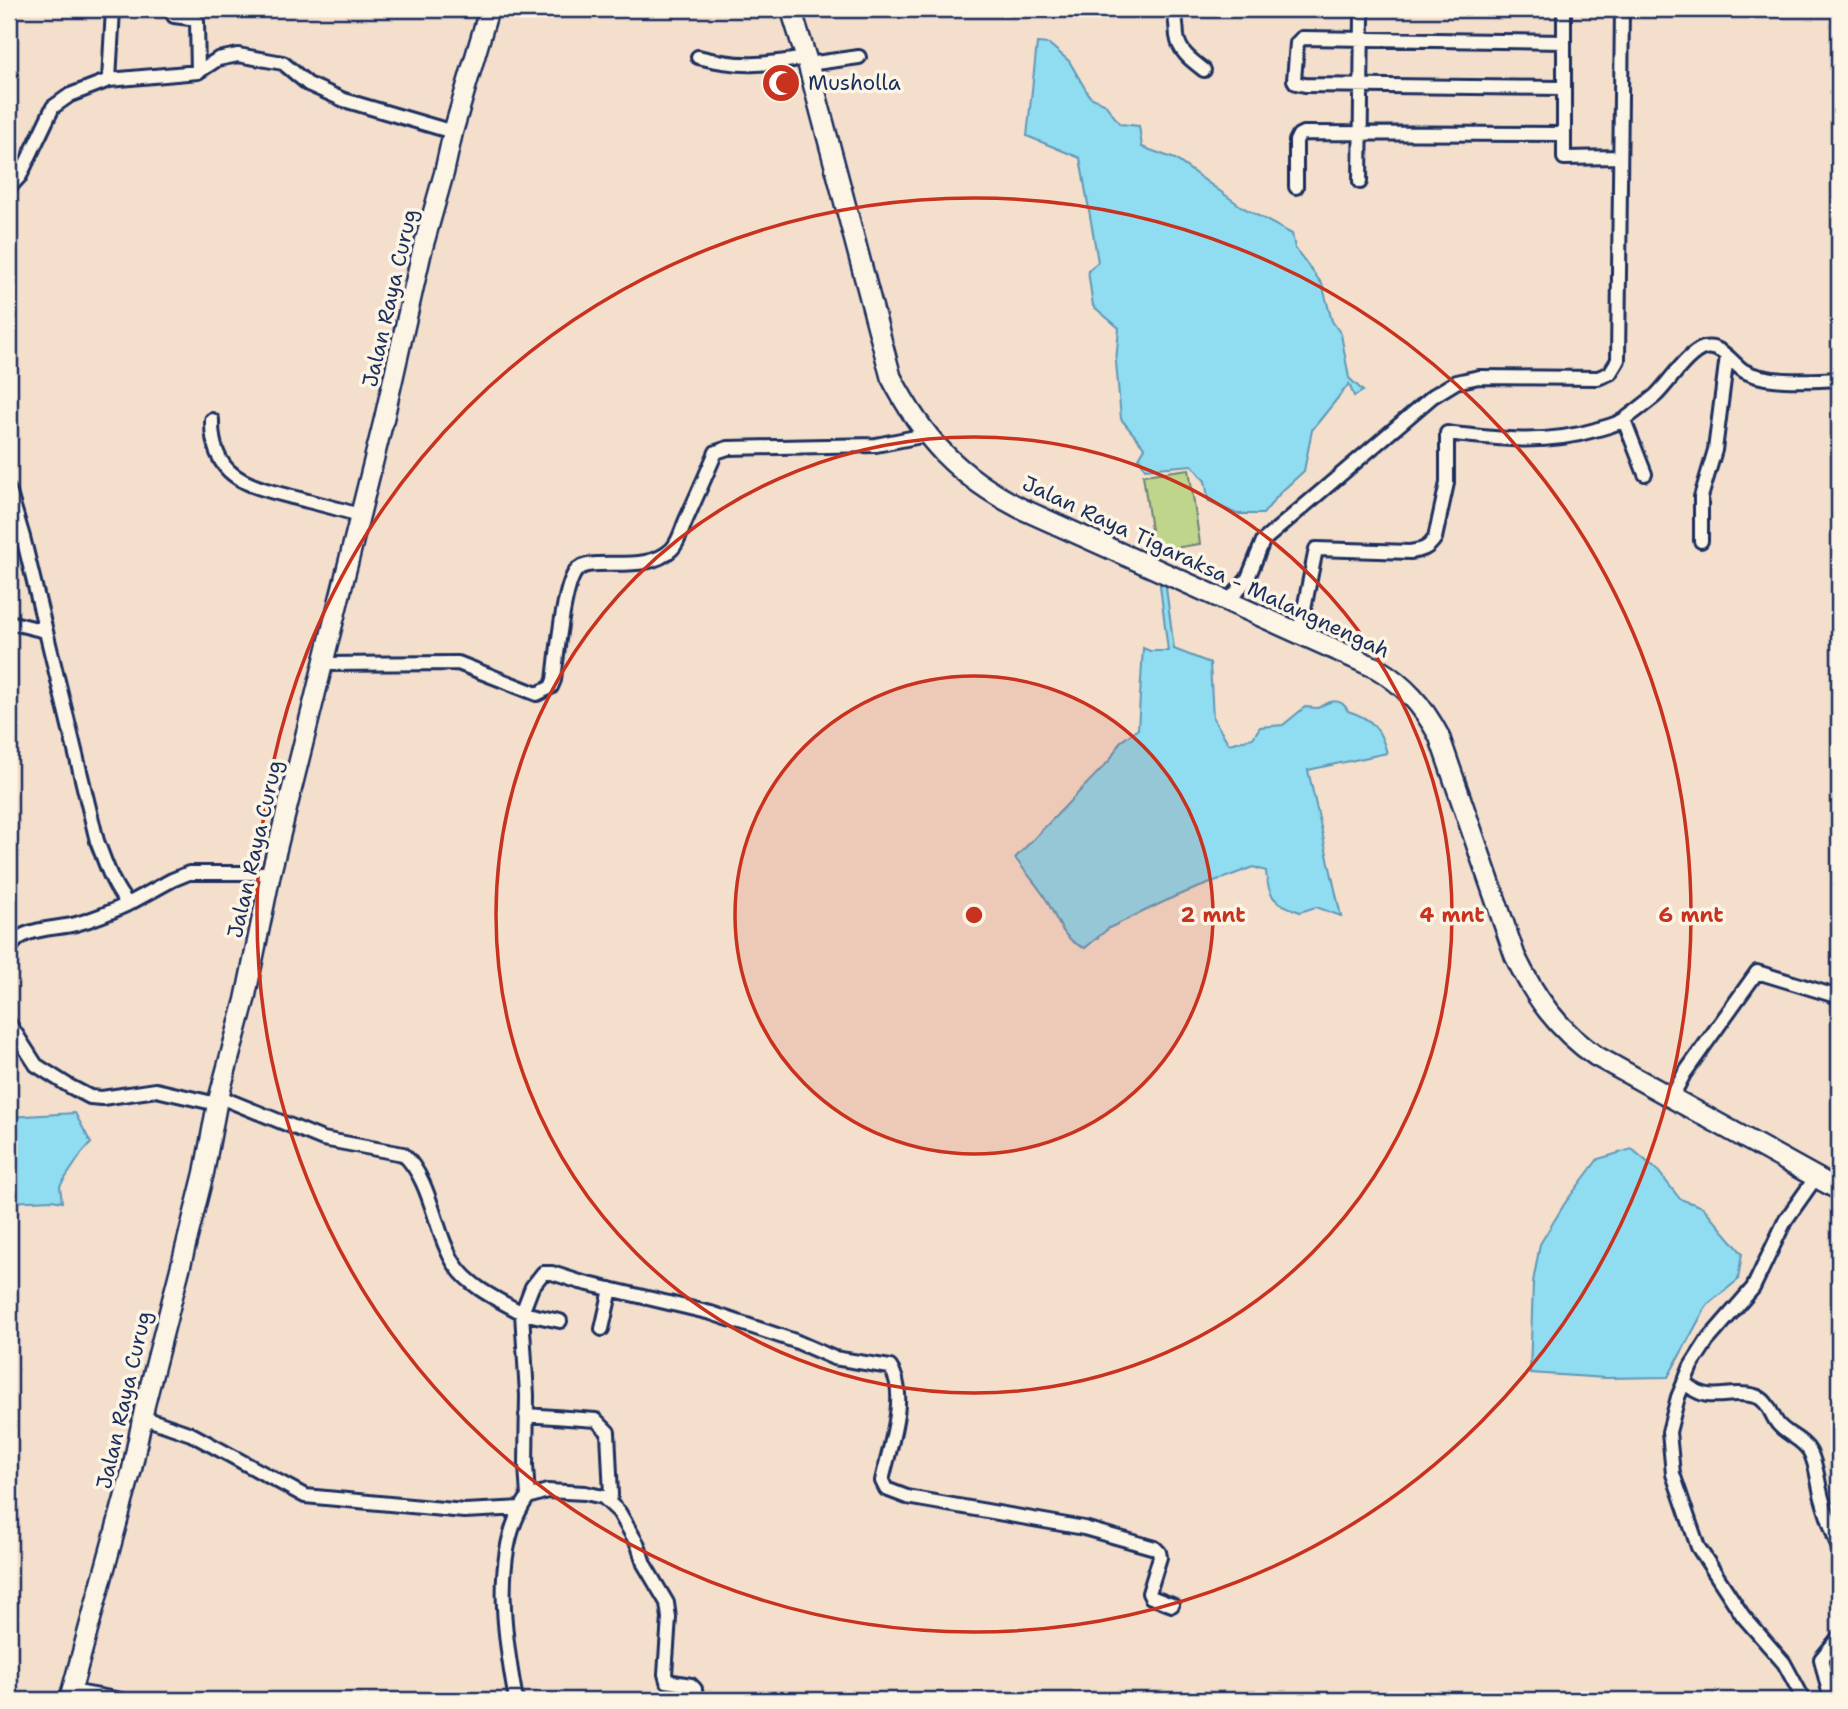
<svg xmlns="http://www.w3.org/2000/svg" width="1848" height="1709" viewBox="0 0 1848 1709" font-family="'Shantell Sans',sans-serif">
<rect width="100%" height="100%" fill="#f3dfcc"/>
<filter id="ink" filterUnits="userSpaceOnUse"><feTurbulence type="fractalNoise" baseFrequency=".0143" numOctaves="2"/><feDisplacementMap in="SourceGraphic" scale="14" xChannelSelector="R" yChannelSelector="G"/><feConvolveMatrix kernelMatrix="1 2 1 2 8 2 1 2 1" color-interpolation-filters="sRGB"/></filter>
<g filter="url(#ink)">
<!-- green -->
<path fill="#bfd58b" stroke="#6d8274" stroke-width="2" d="M1189 469 1200 544 1154 551 1143 475Z"/>
<!-- water -->
<path fill="#90dcf0" stroke="#6197b6" stroke-width="2" d="M1037 43 1049 44 1069 61 1090 97 1104 103 1120 124 1139 126 1142 147 1175 159 1242 207 1292 234 1295 248 1322 284 1332 321 1341 334 1349 378 1363 391 1354 396 1349 384 1312 430 1304 471 1281 492 1263 514H1237L1209 502 1205 481 1192 465 1145 469 1139 458 1145 448 1121 419 1116 362 1119 328 1093 306 1088 271 1098 262 1080 158 1027 136Z
M1159 577 1165 580 1174 649 1210 663 1213 718 1229 744 1253 738 1260 727 1283 725 1305 707 1318 708C1330 700 1341 697 1348 711 1373 719 1380 728 1387 753L1308 770 1341 916 1316 907 1300 912C1274 902 1268 899 1266 871L1253 867 1176 896 1109 928 1085 948C1059 939 1057 914 1042 893 1034 881 1024 870 1015 858L1110 760 1120 742 1138 729 1143 648 1150 651H1168Z
M75 1113 91 1143 82 1153 60 1186 62 1202 52 1200 9 1202V1117Z
M1632 1149 1658 1171 1680 1199 1703 1207 1742 1253 1738 1280 1707 1305 1668 1377 1606 1378 1530 1373 1533 1282 1540 1244 1565 1203 1598 1159Z"/>
<g fill="none" stroke-linecap="round" stroke-linejoin="round">
<defs>
<path id="street" d="M171 9 174 16 190 18 197 21 198 72
M1172 9C1177 18 1176 26 1177 36 1179 52 1192 61 1204 70
M1564 9V158L1620 157
M698 57C741 68 763 65 806 58
M808 64 859 57
M109 80 113 9
M1563 88 1305 85 1296 83 1294 80 1297 43 1302 38 1564 42
M1360 182 1362 16 1364 9
M1296 187V141L1299 135 1303 133 1563 134
M9 188 20 176 53 107 70 95 109 80 198 72 218 59 238 55 283 63 308 84 344 100 453 132
M212 420C211 477 246 485 292 497 315 503 338 508 361 516
M1624 420 1645 474
M9 490 23 537 97 841C106 864 112 885 128 904L172 880 189 873H271
M1701 541V497L1715 450 1727 356
M1228 602 1248 578 1263 541 1433 396 1456 382 1479 377 1598 378 1610 373 1618 360 1622 9
M9 622 45 631
M1299 634 1316 549 1410 552C1422 550 1428 549 1435 538L1447 483V433C1497 439 1546 445 1595 430 1605 427 1616 425 1625 419 1635 412 1645 404 1655 396 1668 384 1687 353 1704 348 1721 344 1732 363 1744 371 1768 384 1813 380 1839 379
M324 664 458 663 537 694 551 687 554 680C557 656 563 587 576 571 590 554 645 576 672 549 679 542 682 529 686 520 696 498 706 475 716 452L728 448 876 445 926 435
M9 952C17 926 54 930 76 924 94 919 111 912 128 904
M9 1023 36 1065 69 1086 90 1097 102 1098 156 1090 217 1104
M220 1097 323 1139 403 1154C433 1182 434 1234 456 1266 471 1288 499 1300 522 1313L527 1395 526 1465 528 1497C490 1549 505 1641 516 1700
M1671 1099 1684 1074 1757 972 1839 997
M560 1321 522 1313 532 1287 543 1273H552L580 1282 711 1313 795 1341 834 1358 890 1367C910 1393 888 1452 882 1481L886 1489 907 1497 1084 1528 1155 1548 1159 1552 1160 1557 1149 1593 1151 1597 1172 1605
M602 1329 611 1289
M1684 1382C1710 1407 1726 1388 1755 1396 1769 1400 1770 1414 1778 1424 1787 1435 1803 1439 1810 1452 1817 1465 1818 1484 1822 1498 1827 1516 1833 1532 1839 1549
M526 1415 596 1420 608 1432 611 1495 603 1497
M142 1417 191 1434 305 1496 464 1511 521 1508
M528 1497 547 1491 585 1493 603 1497 619 1512 638 1545 644 1564 667 1603 669 1618 665 1674 667 1681 691 1685 695 1689V1700
M71 1691 122 1700
M1804 1700 1784 1663 1743 1616 1698 1547 1673 1474 1669 1432 1678 1397 1691 1366 1707 1341 1753 1288 1785 1221 1816 1177
M1831 1700 1821 1659 1839 1637"/>
<path id="secondary" d="M69 1700 132 1469 145 1405 182 1261 204 1173 217 1104 245 1000 271 873 384 419 422 251 444 173 453 132 489 9"/>
<path id="primary" d="M791 9 808 64 891 377C923 439 958 476 1020 508L1376 668C1405 685 1423 706 1439 736L1515 956C1534 996 1558 1030 1596 1056L1839 1190"/>
</defs>
<!-- street casing -->
<use href="#street" stroke="#1b2f5e" stroke-width="18"/>
<!-- secondary casing -->
<use href="#secondary" stroke="#1b2f5e" stroke-width="23"/>
<!-- primary casing -->
<use href="#primary" stroke="#1b2f5e" stroke-width="24"/>
<!-- street -->
<use href="#street" stroke="#fcf5e5" stroke-width="12"/>
<!-- secondary -->
<use href="#secondary" stroke="#fcf5e5" stroke-width="18"/>
<!-- primary -->
<use href="#primary" stroke="#fcf5e5" stroke-width="19"/>
</g>
</g>
<!-- distance rings -->
<circle cx="974" cy="915" r="239" fill="#c8321e" fill-opacity=".12"/>
<g fill="none" stroke="#c8321e" stroke-width="3.5">
<circle cx="974" cy="915" r="239"/>
<circle cx="974" cy="915" r="478"/>
<circle cx="974" cy="915" r="717"/>
</g>
<!-- icons -->
<defs>
<symbol id="mosque-disc" viewBox="-11 -11 22 22"><circle r="9.5" fill="#c8321e" stroke="#fcf5e5"/><path d="M3.5-4.9A6 6 0 1 0 3.5 4.9A5 5 0 1 1 3.5-4.9Z" fill="#fff"/></symbol>
</defs>
<g fill-rule="evenodd">
<use href="#mosque-disc" x="759" y="61" width="44" height="44"/>
</g>
<g text-anchor="middle" stroke-width="7" stroke-linejoin="round" paint-order="stroke">
<!-- poi labels -->
<g font-size="21" fill="#1b2f5e" stroke="#fcf5e5" text-anchor="start">
<text x="808" y="90">Musholla</text>
</g>
<!-- street labels -->
<g font-size="21" fill="#1b2f5e" stroke="#fcf5e5">
<text transform="translate(390 298) rotate(-77)" y="7">Jalan Raya Curug</text>
<text transform="translate(1206 567) rotate(25)" y="7">Jalan Raya Tigaraksa - Malangnengah</text>
<text transform="translate(255 849) rotate(-77)" y="7">Jalan Raya Curug</text>
<text transform="translate(124 1400) rotate(-77)" y="7">Jalan Raya Curug</text>
</g>
</g>
<circle cx="974" cy="915" r="10" fill="#c8321e" stroke="#fcf5e5" stroke-width="3.5"/>
<g font-size="21" text-anchor="middle" font-weight="bold" fill="#c8321e" stroke="#fcf5e5" stroke-width="7" stroke-linejoin="round" paint-order="stroke">
<text x="1213" y="922">2 mnt</text>
<text x="1452" y="922">4 mnt</text>
<text x="1691" y="922">6 mnt</text>
</g>
<!-- margin -->
<rect width="1848" height="1709" fill="none" stroke="#fcf5e5" stroke-width="35"/>
<rect x="18" y="18" width="1813" height="1674" fill="none" stroke="#1b2f5e" stroke-width="2.5" filter="url(#ink)"/>
</svg>
